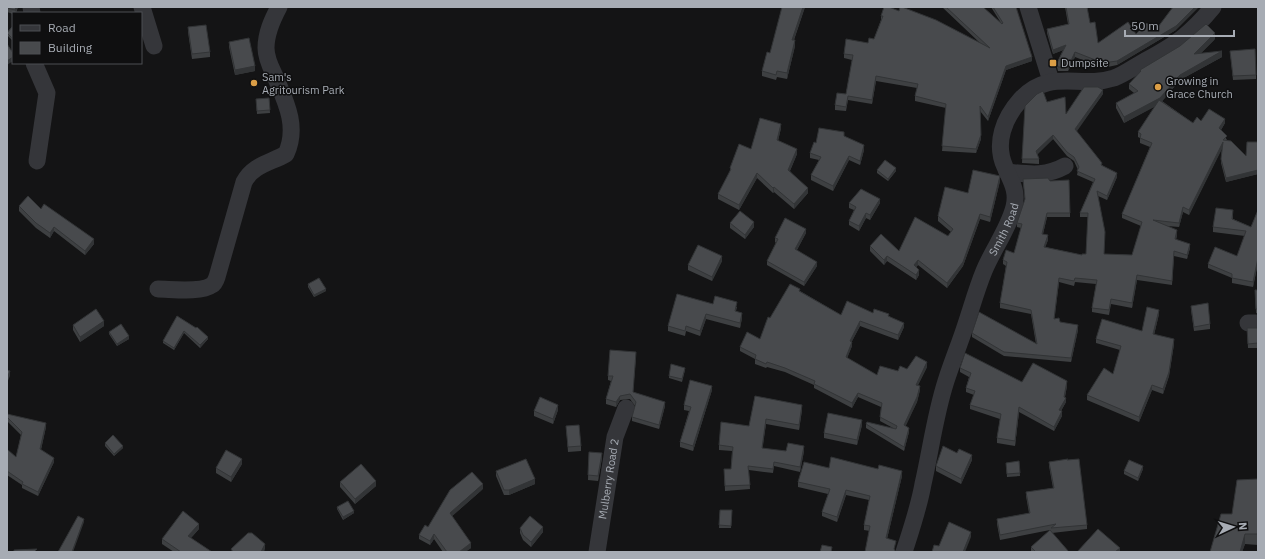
<svg xmlns="http://www.w3.org/2000/svg" width="1265" height="559" viewBox="0 0 1265 559" font-family="'IBM Plex Sans',sans-serif">
<rect width="100%" height="100%" fill="#141415"/>
<g fill="none" stroke-linecap="round" stroke-linejoin="round">
<!-- minor -->
<g stroke="#35363a" stroke-width="17">
<path d="M31 7 32 13"/>
<path d="M142 7 154 46"/>
<path d="M1028 7 1051 81"/>
<path d="M34 63 47 93 37 161"/>
<path d="M1007 172C1029 174 1045 177 1065 166"/>
<path d="M158 289C171 289 201 293 212 285 214 284 216 280 217 277L244 182C253 165 270 163 286 154 299 126 285 100 274 74 270 66 266 57 266 48 266 33 272 20 279 7"/>
<path d="M1248 323H1258"/>
<path id="s1" d="M597 552 615 437 626 408"/>
<path id="s2" d="M904 552C911 530 919 507 923 484 931 449 935 415 946 381 952 362 960 343 966 324 972 306 977 288 984 271 993 249 1008 230 1014 207 1018 191 1011 181 1005 167 994 143 1004 118 1021 99 1050 68 1079 89 1114 78 1125 74 1135 66 1145 61 1176 44 1190 35 1213 7"/>
</g>
</g>
<!-- wall -->
<path fill="#3e4042" d="M7 7H18L16 13H13V14L7 12Z
M805 7 794 40 795 46 787 79 777 77 776 80 762 76V71L770 53Z
M942 7H983L1001 23 991 7H1016L1032 61 1006 70 988 121 980 111 981 139 976 153 942 151 946 108 915 101V96L917 88 876 81 872 104 848 100 846 111 835 110V105L846 94 852 60 844 58V54L868 43 874 39 881 20V16L980 43Z
M1065 7H1087L1090 23 1098 43 1155 31 1176 30 1117 65 1103 68 1075 57 1068 71H1058L1057 67V63L1063 50 1053 54 1047 33V29L1068 24Z
M13 26V41L7 35V32Z
M188 27 210 52V57L192 59 188 32Z
M1215 39 1200 54 1222 57 1180 80 1162 101 1193 123 1201 121 1225 123 1221 130 1227 140 1246 156 1258 142V174L1226 182 1221 163 1222 148 1189 215 1183 212 1179 227 1167 226 1177 235 1176 240 1190 248 1187 259 1174 256 1172 285 1137 280 1132 308 1111 304 1109 315 1092 312V308L1096 284 1075 282 1074 286 1059 282 1054 318 1060 322 1078 330 1071 362 1004 356 972 337V333L1036 344 1031 314 1000 308V303L1006 266 1003 264V260L1014 253 1021 228 1017 227V223L1025 200 1023 179 1050 181 1070 213V217H1047L1043 234 1048 240 1045 247 1082 255 1086 254 1088 217H1080V213L1093 182 1077 175 1078 170 1074 161 1067 156 1053 139 1037 154 1039 159V164L1022 163 1025 106 1047 102 1066 114 1103 94 1076 131 1102 165 1117 177 1107 200 1098 196 1104 254 1132 255 1141 226 1122 218V214L1150 147 1140 143V138L1138 137V132L1155 106 1124 123 1116 108V103L1134 93 1129 89V84L1140 72V70Z
M229 42 255 71 235 75 229 47Z
M1230 51 1256 75V79L1233 80Z
M269 98 270 113 257 114 256 99Z
M781 128 778 141 797 154 790 171 808 193 794 209 774 192 773 193 757 178 739 210 718 199V194L730 172V168L751 149Z
M816 143 864 150 860 165 849 160 833 191 811 180V175L819 160 810 158V153Z
M877 170 896 171 888 181 877 173Z
M1000 181 990 222 980 219 963 266 947 288 918 265 916 267 919 275 916 280 887 261 884 265 870 251V246L899 251 948 236 951 232 938 221V216L968 193Z
M849 203H880L870 220 866 218 859 231 849 225V221L854 210 849 208Z
M19 206 41 209 94 244 85 255 54 231 50 238 36 228 19 211Z
M1258 210V263L1253 287 1232 283V278L1208 268V264L1237 256 1245 236 1213 232V227L1233 214V219L1251 227Z
M730 223 754 227 745 239 730 228Z
M806 233 797 250 817 266 804 286 767 265V261L776 243 775 242V238Z
M722 261 712 281 688 270V265Z
M308 284 326 291 314 297 308 287Z
M1255 290H1258V314L1256 313Z
M800 291 841 315 873 313 889 316 904 327 898 340 860 326 852 341V346L847 358 877 375 927 367 918 385 920 390 917 402 905 426 909 432 904 451 866 428V424L893 428 880 421 881 407 858 397 852 408 814 388V385L785 372 767 367 766 368 755 364V359L740 351V347L760 339 770 318Z
M713 304 737 307 736 311 742 318 740 328 706 319 700 336 686 331 685 336 668 331V326Z
M1191 306 1210 324V329L1194 331 1191 310Z
M1159 314 1154 335 1174 344 1169 376 1163 394 1152 390 1139 422 1087 400V395L1113 374 1120 350 1096 343V339L1142 331Z
M177 316 196 328 208 339 200 348 184 333 174 350 163 343V341Z
M73 325 104 326 80 342 73 330Z
M1247 328H1258V348H1248Z
M109 332 129 339 117 346 109 334Z
M636 357 633 392 665 406 659 429 632 421V417L635 406 630 399 620 400 616 407 606 404V399L611 381 608 380V376Z
M960 368 1022 382 1067 386 1065 397 1066 402 1061 411 1062 416 1054 431 1019 412 1015 446 997 443V438L1000 419 970 409V405L974 395 966 392V388L969 377 960 372Z
M685 370 682 382 669 378V376Z
M712 390 693 451 680 447V442L689 411 684 410V405Z
M755 396 802 410 799 430 766 424 762 449 786 451H804L800 472 774 466 773 473 749 470 750 489 725 491 724 469H731L732 451 719 450V445L749 426Z
M558 410 553 424 534 416V411Z
M7 414 46 427 41 450 54 462 38 496 22 488V485L7 475V451L16 457 21 435 7 421Z
M862 425 857 445 824 438V433Z
M566 426 581 446V451L568 452Z
M105 443 123 448 114 456 105 446Z
M589 452 602 458 598 481 588 480Z
M972 460 961 484 936 471V466Z
M1068 460 1087 525V529L1052 533 1069 552H1032L1031 551V547L1050 530 1000 540 997 524V519L1029 513 1026 496V492L1053 488 1049 466V462Z
M1019 461 1020 476 1007 477 1006 463Z
M242 464 231 482 216 473V468Z
M829 468 902 476 887 539 896 545 870 531 864 530V525L869 500 846 495 837 522 822 516V512L828 494 798 487V482Z
M1143 469 1138 481 1124 474V471Z
M496 471 535 484 509 495H504L496 476Z
M1258 479V545L1245 544 1242 552H1210L1232 514Z
M340 482 376 486 355 504 340 487Z
M483 489 452 516 471 548 465 552H443L434 539 430 545 419 539V535L428 527Z
M337 507 354 513 343 520 337 509Z
M720 510H732L731 528H719Z
M520 528 543 532 531 547 523 540 520 533Z
M199 529 191 538 212 552H174L162 544V539Z"/>
<!-- shaded-wall -->
<path fill="#323436" d="M16 7H18L15 13V10Z
M803 7H805L792 45V40Z
M1195 7H1199L1176 30 1117 65V61Z
M1215 33V39L1194 60V54Z
M795 40V46L787 79V73Z
M1066 45V49L1053 54V50Z
M1222 51V57L1180 80 1160 104 1124 123V117L1180 75Z
M1075 52V57L1068 71V67Z
M13 57V61L7 65V61Z
M1032 57V61L1006 70 988 121V117L1006 66Z
M255 66V71L235 75V70Z
M876 76V81L872 104V100Z
M1103 90V94L1075 134V129Z
M1225 119V123L1219 133V128Z
M781 124V128L777 145V140Z
M981 135V139L976 153V149Z
M1053 135V139L1036 156V151Z
M1223 142V147L1189 215V210Z
M864 145V150L860 165V161Z
M797 149V154L788 175V170Z
M849 156V160L833 191V186Z
M896 168V171L888 181V179Z
M1258 170V174L1226 182V178Z
M757 173V178L739 210V205Z
M1117 173V177L1107 200V196Z
M1000 176V181L990 222V217Z
M774 187V192L773 193V188Z
M808 188V193L794 209V204Z
M880 199V203L870 220V215Z
M1183 207V212L1179 227V223Z
M866 213V218L859 231V226Z
M1047 213V217L1042 238V234Z
M980 214V219L963 266 947 288V283Z
M754 222V227L745 239V235Z
M54 227V231L50 238V233Z
M806 229V233L795 253V249Z
M1177 230V235L1175 244V239Z
M1048 235V240L1044 251V247Z
M94 239V244L85 255V251Z
M1190 244V248L1187 259V255Z
M722 256V261L712 281V277Z
M887 256V261L884 265V260Z
M1258 258V262L1253 287V282Z
M918 260V265L914 270V265Z
M817 262V266L804 286V282Z
M919 270V275L916 280V275Z
M1137 275V280L1132 308V303Z
M1059 278V282L1054 323V319Z
M326 289V291L314 297V295Z
M1159 310V314L1153 339V334Z
M742 313V318L740 328V323Z
M706 314V319L700 336V331Z
M104 321V326L80 342V337Z
M860 321V326L850 345V341Z
M904 323V327L898 340V335Z
M1078 325V330L1071 362V358Z
M184 331V333L174 350V348Z
M129 336V339L117 346V344Z
M208 337V339L200 348V345Z
M1174 339V344L1169 376 1163 394V389Z
M852 342V346L846 361V357Z
M927 362V367L916 389V385Z
M10 371V376L7 383V378Z
M1067 381V386L1064 401 1066 398V402L1059 414V410L1064 397Z
M1152 385V390L1139 422V417Z
M712 386V390L693 451V446Z
M920 386V390L917 402 904 430V425Z
M858 393V397L852 408V403Z
M620 396V400L616 407V402Z
M665 402V406L659 429V425Z
M558 405V410L553 424V419Z
M802 405V410L799 430V425Z
M1019 407V412L1015 446V441Z
M1062 411V416L1054 431V427Z
M766 419V424L762 453V448Z
M862 420V425L857 445V440Z
M46 423V427L40 453V449Z
M909 428V432L904 451V447Z
M123 446V448L114 456V454Z
M804 446V451L800 472V467Z
M602 453V458L598 481V476Z
M972 455V460L961 484V479Z
M54 458V462L38 496V492Z
M242 459V464L231 482V477Z
M1143 466V469L1138 481V478Z
M902 471V476L886 543V538Z
M535 479V484L509 495V490Z
M376 481V486L355 504V499Z
M483 484V489L450 518V513Z
M846 490V495L837 522V517Z
M354 511V513L343 520V517Z
M84 519V522L73 552H72Z
M199 524V529L188 541V536Z
M543 527V532L531 547V542Z
M971 532V537L965 552H963Z
M434 534V539L430 545V541Z
M1245 534V544L1242 552H1240Z
M471 543V548L465 552H459Z
M265 544V549L264 552H261Z
M1120 548V552H1115Z"/>
<!-- building -->
<path fill="#484a4d" stroke="#323436" d="M7 7H16L15 10 7 8Z
M782 7H803L792 40H795L787 73 777 71 776 75 762 71 767 52 770 53Z
M884 7H889L899 11 900 7H902L936 20 990 48 946 7H983L1002 24 1003 23 993 7H1016L1032 57 1006 66 988 117 980 106 981 135 976 149 942 146 946 104 915 96 918 84 876 76 872 100 848 96 846 107 835 105 837 93 846 94 853 55 844 54 846 39 868 43 869 38 874 39 883 16H881Z
M1066 7H1087L1090 23 1095 22 1098 43 1128 22 1136 34 1147 23 1155 31 1173 7H1195L1176 26 1117 61 1103 63 1075 52 1068 67H1058L1057 63 1066 45 1053 50 1047 29 1069 24Z
M1206 24 1215 33 1194 54 1222 51 1180 75 1160 98 1124 117 1116 103 1138 91 1129 84 1141 71 1140 70 1180 46Z
M206 25 210 52 192 54 188 27Z
M13 26V39L7 33Z
M249 38 255 66 235 70 229 42Z
M7 44 13 53V57L7 61Z
M1255 49 1256 75 1233 76 1230 51Z
M1084 87H1098L1103 90 1075 129 1102 163 1101 165 1117 173 1107 196 1097 191 1105 232 1104 254 1132 255 1142 222 1122 214 1152 143 1140 138 1141 134 1138 132 1159 100 1193 123 1197 117 1201 121 1209 109 1225 119 1219 128 1227 136 1223 140 1231 141 1246 156 1247 142H1258V170L1226 178 1221 159 1223 142 1189 210 1183 207 1179 223 1153 220 1177 230 1175 239 1190 244 1187 255 1174 251 1172 281 1137 275 1132 303 1111 299 1109 310 1092 308 1097 280 1075 278 1074 281 1059 278 1054 319 1059 318 1060 322 1078 325 1071 358 1004 352 972 333 979 312 1037 344 1031 310 1000 303 1007 262 1003 260 1006 250 1014 253 1022 224 1017 223 1025 199 1023 179 1048 178 1050 181 1069 180 1070 213H1047L1042 234 1048 235 1044 247 1082 255V254H1086L1088 213H1080L1095 179 1077 171 1079 167 1074 157 1067 152 1053 135 1036 151 1039 159H1022L1025 106 1037 94 1043 91 1047 102 1065 97 1066 114Z
M269 98 270 110 257 111 256 99Z
M760 118 781 124 777 140 797 149 788 170 808 188 794 204 774 187 773 188 757 173 739 205 718 194 731 169 730 168 739 144 751 149Z
M819 128 844 132V136L864 145 860 161 849 156 833 186 811 175 821 157 810 153 814 142 816 143Z
M885 160 896 168 888 179 877 170Z
M973 170 1000 176 990 217 980 214 963 262 947 283 918 260 914 265 919 270 916 275 887 256 884 260 870 246 881 234 899 251 915 217 948 236 953 229 938 216 945 187 968 193Z
M861 189 880 199 870 215 866 213 859 226 849 221 856 207 849 203Z
M28 196 41 209 44 204 94 239 85 251 54 227 50 233 36 223 19 206Z
M1216 208 1233 210 1232 219 1251 227 1258 210V258L1253 282 1232 278V274L1208 264 1215 247 1237 256 1246 231 1213 227Z
M740 211 754 222 745 235 730 223Z
M785 218 806 229 795 249 817 262 804 282 767 261 778 239 775 238Z
M698 245 722 256 712 277 688 265Z
M319 278 326 289 314 295 308 284Z
M790 284 800 289 799 291 841 315 847 301 873 313 874 309 889 314 888 316 904 323 898 335 860 321 850 341 852 342 846 357 877 375 880 366 898 371 900 366 907 369 916 356 927 362 916 385 920 386 917 397 904 425 909 428 904 447 866 424 867 422 896 429 897 426 880 417 882 403 858 393 852 403 814 384 815 381 785 368 767 362 766 364 755 359 756 355 740 347 747 332 760 339 768 317 770 318Z
M1255 290H1258V309H1256Z
M677 294 713 304 715 296 737 302 735 311 742 313 740 323 706 314 700 331 686 326 685 331 668 326Z
M1208 303 1210 324 1194 327 1191 306Z
M1147 307 1159 310 1153 334 1174 339 1169 372 1163 389 1152 385 1139 417 1087 395 1104 368 1113 374 1121 346 1096 339 1102 319 1142 331Z
M96 309 104 321 80 337 73 325Z
M177 316 196 328 197 327 208 337 200 345 184 331 174 348 163 341Z
M121 324 129 336 117 344 109 332Z
M1247 328H1258V343L1248 344Z
M610 350 636 352 633 392 665 402 659 425 632 417 636 402 630 394 620 396 616 402 606 399 613 376H608Z
M965 353 1022 382 1033 363 1067 381 1064 397 1066 398 1059 410 1062 411 1054 427 1019 407 1015 441 997 438 1001 414 970 405 975 391 966 388 971 373 960 368Z
M671 364 685 368 682 379 669 376Z
M7 370 10 371 7 378Z
M690 380 712 386 693 446 680 442 691 407 684 405Z
M755 396 802 405 799 425 766 419 762 448 786 451 788 443 804 446 800 467 774 462 773 469 748 466 750 485 725 486 724 469H731L733 447 719 445 721 422 749 426Z
M540 397 558 405 553 419 534 411Z
M828 413 862 420 857 440 824 433Z
M7 414 46 423 40 449 54 458 38 492 22 484 23 482 7 471V451L8 450 16 457 22 432 7 417Z
M579 425 581 446 568 447 566 426Z
M113 435 123 446 114 454 105 443Z
M943 446 957 453 959 449 972 455 961 479 936 466Z
M226 450 242 459 231 477 216 468Z
M589 452 602 453 598 476 588 475Z
M831 457 878 469 879 465 902 471 886 538 896 541 894 549 896 552H865L870 526 864 525 870 496 846 490 837 517 822 512 830 489 798 482 804 462 829 468Z
M526 459 535 479 509 490H504L496 471Z
M1068 459 1067 460 1079 459 1087 525 1051 528 1056 524 1000 535 997 519 1030 513 1026 492 1054 488 1049 462Z
M1129 460 1143 466 1138 478 1124 471Z
M1019 461 1020 473 1007 474 1006 463Z
M361 464 376 481 355 499 340 482Z
M472 472 483 484 450 513 471 543 459 552H447L434 534 430 541 419 535 425 525 428 527 450 490Z
M1258 479V534H1245L1240 552H1210L1221 514H1232L1237 480Z
M348 501 354 511 343 517 337 507Z
M720 510H732L731 526 719 525Z
M183 511 199 524 188 536 212 552H195L194 551V552H181L162 539Z
M78 516 84 519 72 552H58Z
M530 516 543 527 531 542 523 535 520 528Z
M949 522 971 532 963 552H932L934 545 939 546Z
M1098 529 1120 548 1115 552H1077Z
M1050 530 1069 552H1036L1031 547Z
M248 533H252L265 544 261 552H233L231 549Z
M822 545 832 547 831 552H820Z
M37 549 34 552H14V550Z"/>
<!-- markers -->
<g fill="#db9e46" stroke="#0f0f10" stroke-width="1.5">
<rect x="1049" y="59" width="8" height="8" rx="2"/>
<circle cx="254" cy="83" r="4"/>
<circle cx="1158" cy="87" r="4"/>
</g>
<g text-anchor="middle" stroke-width="3" stroke-linejoin="round" paint-order="stroke">
<!-- poi labels -->
<g font-size="11" fill="#a7acb4" stroke="#0f0f10" text-anchor="start">
<text x="1061" y="67">Dumpsite</text>
<text x="262" y="81">Sam's<tspan x="262" dy="13">Agritourism Park</tspan></text>
<text x="1166" y="85">Growing in<tspan x="1166" dy="13">Grace Church</tspan></text>
</g>
<!-- street labels -->
<g font-size="11" fill="#a7acb4" stroke="#0f0f10">
<text dy="4" stroke="none"><textPath href="#s2" startOffset="339">Smith Road</textPath></text>
<text dy="4" stroke="none"><textPath href="#s1" startOffset="74">Mulberry Road 2</textPath></text>
</g>
</g>
<!-- border -->
<rect width="1265" height="559" fill="none" stroke="#a7acb4" stroke-width="16"/>
<!-- legend -->
<rect x="12" y="12" width="130" height="52" fill="#0f0f10" stroke="#4c4e52"/>
<rect x="20" y="25" width="20" height="6" fill="#35363a" stroke="#4c4e52"/>
<text x="48" y="32" font-size="12" fill="#a7acb4">Road</text>
<rect x="20" y="42" width="20" height="12" fill="#484a4d" stroke="#4c4e52"/>
<text x="48" y="52" font-size="12" fill="#a7acb4">Building</text>
<!-- north arrow -->
<g transform="translate(1233 527) rotate(86)" stroke="#0f0f10" stroke-width="3" paint-order="stroke">
<path d="M0-3L7 15L0 10L-7 15Z" fill="#a7acb4"/>
<text y="-6" font-size="11" font-weight="bold" text-anchor="middle" fill="#a7acb4">N</text>
</g>
<!-- scale -->
<path d="M1125 30v6h109v-6" fill="none" stroke="#a7acb4" stroke-width="2"/>
<text x="1131" y="30" font-size="12" fill="#a7acb4" stroke="#0f0f10" stroke-width="3" paint-order="stroke">50 m</text>
</svg>
